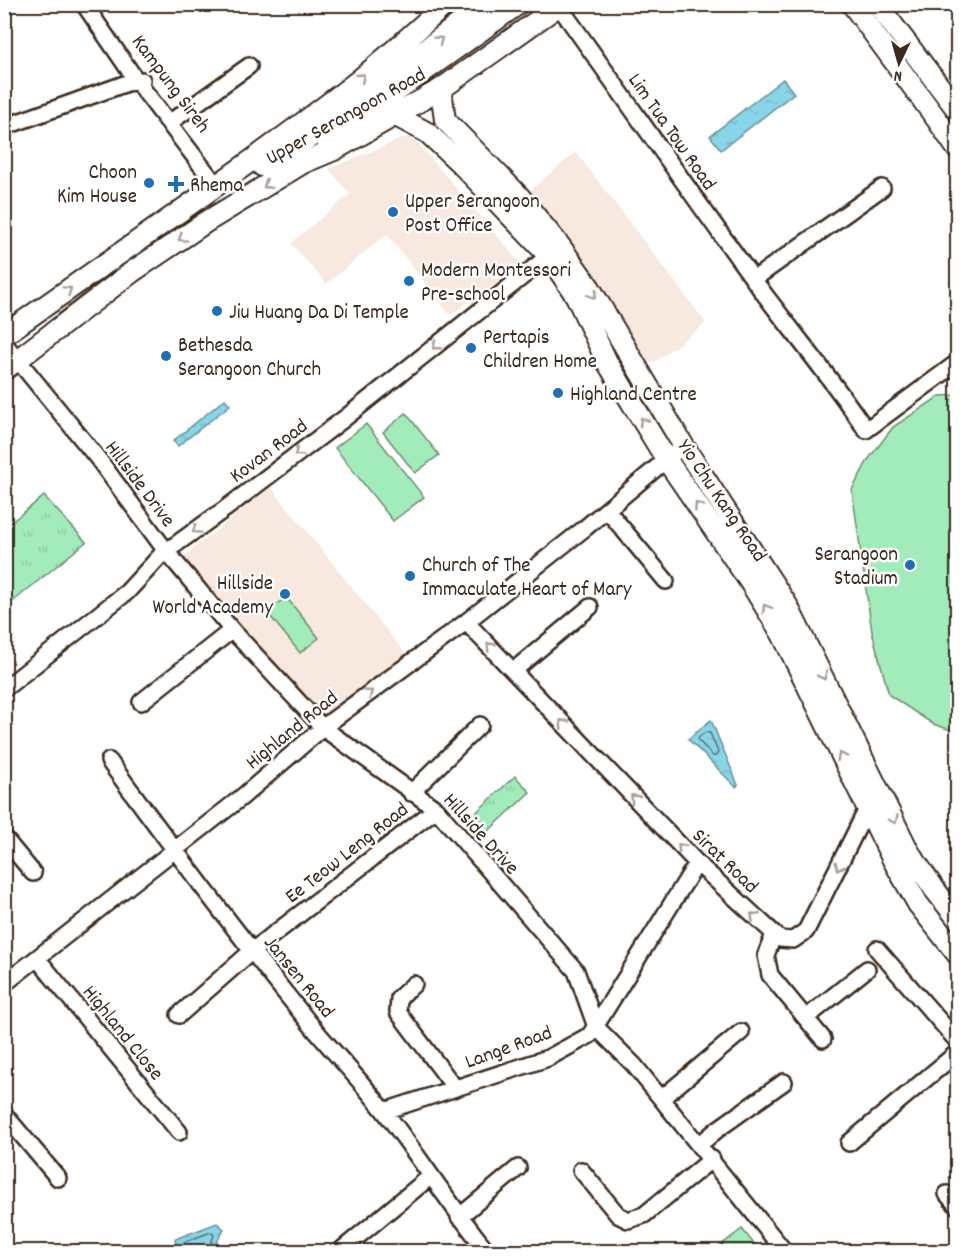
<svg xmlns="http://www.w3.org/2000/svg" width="962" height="1256" viewBox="0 0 962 1256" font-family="Dekko,sans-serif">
<defs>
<pattern id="grass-tufts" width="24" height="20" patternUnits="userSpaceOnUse" patternTransform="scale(1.5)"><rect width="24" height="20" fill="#a2ecbb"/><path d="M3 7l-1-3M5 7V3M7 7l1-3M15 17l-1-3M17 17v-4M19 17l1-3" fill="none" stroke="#8ccba0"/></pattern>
<pattern id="water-ripples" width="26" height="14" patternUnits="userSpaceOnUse" patternTransform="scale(1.5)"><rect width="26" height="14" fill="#88d4e8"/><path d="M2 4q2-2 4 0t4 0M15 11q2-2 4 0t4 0" fill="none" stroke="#76b6c7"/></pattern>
</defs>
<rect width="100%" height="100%" fill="#fff"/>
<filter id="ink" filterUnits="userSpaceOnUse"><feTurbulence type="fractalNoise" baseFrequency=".0167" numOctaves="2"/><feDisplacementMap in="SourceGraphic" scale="12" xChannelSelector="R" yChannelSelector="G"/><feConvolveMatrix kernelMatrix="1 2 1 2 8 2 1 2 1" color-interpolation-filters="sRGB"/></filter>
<g filter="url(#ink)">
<!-- built -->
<path fill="#f7e9df" d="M411 135 522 265 450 315 387 234 326 284 291 243 350 194 329 169Z
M576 152 706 323 656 361 643 366 526 194Z
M271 487 408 657 323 724 242 632 184 556Z"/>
<!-- grass -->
<path fill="url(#grass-tufts)" stroke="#6e8b6c" stroke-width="1.5" d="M44 496 86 542 5 608V527Z
M515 776 530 792 480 839 465 823Z
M742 1229 760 1251H713Z"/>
<!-- pitch -->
<path fill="#a2ecbb" stroke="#6e8b6c" stroke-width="1.5" d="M957 395H958L957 732 933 724 889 695 872 632 852 490 868 460 893 427 940 396Z
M406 413 439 455 415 473 383 432Z
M366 424 424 497 393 521 335 448Z
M286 597 319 638 300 653 267 612Z"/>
<!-- water -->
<path fill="url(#water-ripples)" stroke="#699097" stroke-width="1.5" d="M783 79 794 93 721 150 710 136Z
M225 399 230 405 178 446 173 441Z
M711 720 738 785 736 787 688 739Z
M217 1223 224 1229 212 1251H177L175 1239Z"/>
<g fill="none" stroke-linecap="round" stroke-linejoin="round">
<!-- shore -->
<path stroke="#5a6e6f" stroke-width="1.5" d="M706 732 710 733 718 752 716 756H713L698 740 699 737Z
M183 1252 184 1242 211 1232 214 1235 208 1252"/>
<defs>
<path id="minor" d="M84 4 136 80 216 185
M559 6C628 102 695 200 765 295 799 340 835 383 866 430L958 362
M169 123 249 66
M4 127 127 83 142 80
M754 279 882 188
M4 343 99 460 166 551 232 630 323 728 436 809 576 971 596 1027 634 1065 785 1252
M607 510 666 581
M466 622 697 863 780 939 793 940 806 931 871 801
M513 671 590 607
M4 689 127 592 161 555 225 509 345 418 556 250
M141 702 232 630
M109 761C174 850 241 939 311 1025 335 1054 362 1082 385 1112 420 1158 451 1207 488 1252
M411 793 480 725
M4 838 33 873
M774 934 766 955 770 975 823 1039
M877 949 958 1042
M37 958 179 1132
M4 984 242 797 326 725 466 622 585 528 674 453
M414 984 399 998 398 1012 455 1088
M179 1015 252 951 436 809
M806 1018 867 969
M662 1098 741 1032
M385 1111 548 1058 590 1035 697 863
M4 1114 58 1178
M849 1143 958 1052
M700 1144 718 1129 784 1082
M581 1170 618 1215 628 1220 644 1215 712 1159
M947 1194 958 1207
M459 1217 518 1168
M339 1252 431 1176"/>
<path id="major" d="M852 4 938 121 958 150
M877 4 958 111
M441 89 445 120 519 196 560 246 590 288 683 445 787 605 909 852 935 890 958 919
M396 116 428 133 462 165 549 256 576 296 607 362 666 459 750 582 782 634 893 860 918 904 958 955
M327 141 518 4
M262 166 311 137 485 4
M4 335C119 253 237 174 349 88 383 62 414 32 446 4
M4 370 132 272 206 222 303 163 334 150 441 89 561 4"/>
</defs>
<!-- minor casing -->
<use href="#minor" stroke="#3b2a1e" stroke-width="20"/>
<!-- major casing -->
<use href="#major" stroke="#3b2a1e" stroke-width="24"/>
<!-- minor -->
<use href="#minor" stroke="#fff" stroke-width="15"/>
<!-- major -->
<use href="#major" stroke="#fff" stroke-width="20"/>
</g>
<!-- one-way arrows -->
<defs><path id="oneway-chevron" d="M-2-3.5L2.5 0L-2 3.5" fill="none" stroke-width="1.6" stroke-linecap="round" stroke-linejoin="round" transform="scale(1.5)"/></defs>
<g stroke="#a79f9a">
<use href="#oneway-chevron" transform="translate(439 40) rotate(-37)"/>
<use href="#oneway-chevron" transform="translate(361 77) rotate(-41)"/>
<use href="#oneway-chevron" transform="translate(267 185) rotate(148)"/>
<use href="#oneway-chevron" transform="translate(182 238) rotate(146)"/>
<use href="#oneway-chevron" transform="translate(68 290) rotate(-35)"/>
<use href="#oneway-chevron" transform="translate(593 295) rotate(59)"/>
<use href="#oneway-chevron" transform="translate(436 346) rotate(141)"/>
<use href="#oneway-chevron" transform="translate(643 421) rotate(-121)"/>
<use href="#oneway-chevron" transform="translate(298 453) rotate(143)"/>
<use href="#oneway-chevron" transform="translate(698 506) rotate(-124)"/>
<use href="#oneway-chevron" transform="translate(196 530) rotate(145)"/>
<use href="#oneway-chevron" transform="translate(766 608) rotate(-122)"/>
<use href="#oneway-chevron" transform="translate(490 646) rotate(-134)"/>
<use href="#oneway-chevron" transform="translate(823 676) rotate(64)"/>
<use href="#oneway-chevron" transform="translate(369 693) rotate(-37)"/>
<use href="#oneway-chevron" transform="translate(563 723) rotate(-134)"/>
<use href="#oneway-chevron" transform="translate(841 756) rotate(-116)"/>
<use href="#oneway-chevron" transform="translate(634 798) rotate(-134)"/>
<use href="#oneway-chevron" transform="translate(894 820) rotate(65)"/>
<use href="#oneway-chevron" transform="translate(681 847) rotate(-133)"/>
<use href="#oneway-chevron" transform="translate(839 867) rotate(117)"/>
<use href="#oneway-chevron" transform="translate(754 916) rotate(-137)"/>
</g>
</g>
<!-- markers -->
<g fill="#1f6fb2" stroke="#fff" stroke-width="2">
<circle cx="149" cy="183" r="6"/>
<path d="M173 175h6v6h6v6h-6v6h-6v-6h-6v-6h6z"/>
<circle cx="393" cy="212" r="6"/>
<circle cx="409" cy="281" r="6"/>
<circle cx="217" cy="311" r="6"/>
<circle cx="471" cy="348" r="6"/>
<circle cx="166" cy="356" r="6"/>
<circle cx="558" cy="393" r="6"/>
<circle cx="910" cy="565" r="6"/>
<circle cx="410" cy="576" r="6"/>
<circle cx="285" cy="594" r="6"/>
</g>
<g text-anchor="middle" stroke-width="5" stroke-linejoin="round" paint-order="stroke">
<!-- street labels -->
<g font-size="21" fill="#3b2a1e" stroke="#fff">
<text transform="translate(172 83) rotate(53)" y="7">Kampung Sireh</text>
<text transform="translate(345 115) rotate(-29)" y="7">Upper Serangoon Road</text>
<text transform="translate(673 131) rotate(55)" y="7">Lim Tua Tow Road</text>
<text transform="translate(268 450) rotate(-37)" y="7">Kovan Road</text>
<text transform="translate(141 483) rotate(53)" y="7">Hillside Drive</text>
<text transform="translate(723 500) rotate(56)" y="7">Yio Chu Kang Road</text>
<text transform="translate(291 729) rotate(-39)" y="7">Highland Road</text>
<text transform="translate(482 833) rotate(48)" y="7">Hillside Drive</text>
<text transform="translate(346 852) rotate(-38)" y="7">Ee Teow Leng Road</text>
<text transform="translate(726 860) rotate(44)" y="7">Sirat Road</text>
<text transform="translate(300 976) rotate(51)" y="7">Jansen Road</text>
<text transform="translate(124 1032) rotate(51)" y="7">Highland Close</text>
<text transform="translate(508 1046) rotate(-20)" y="7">Lange Road</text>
</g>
<!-- poi labels -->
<g font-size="21" fill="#3b2a1e" stroke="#fff" text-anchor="start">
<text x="137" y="178" text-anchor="end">Choon<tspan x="137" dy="24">Kim House</tspan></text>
<text x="190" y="191">Rhema</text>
<text x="405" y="207">Upper Serangoon<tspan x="405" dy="24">Post Office</tspan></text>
<text x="421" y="276">Modern Montessori<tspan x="421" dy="24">Pre-school</tspan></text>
<text x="229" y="318">Jiu Huang Da Di Temple</text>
<text x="483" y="343">Pertapis<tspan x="483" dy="24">Children Home</tspan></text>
<text x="178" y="351">Bethesda<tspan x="178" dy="24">Serangoon Church</tspan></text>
<text x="570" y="400">Highland Centre</text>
<text x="898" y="560" text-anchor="end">Serangoon<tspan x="898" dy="24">Stadium</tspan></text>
<text x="422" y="571">Church of The<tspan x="422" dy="24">Immaculate Heart of Mary</tspan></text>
<text x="273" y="589" text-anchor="end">Hillside<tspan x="273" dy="24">World Academy</tspan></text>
</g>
</g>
<!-- margin -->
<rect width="962" height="1256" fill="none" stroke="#fff" stroke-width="24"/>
<rect x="12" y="12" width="938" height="1232" fill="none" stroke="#3b2a1e" stroke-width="2" filter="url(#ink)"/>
<!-- north arrow -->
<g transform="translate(899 63) rotate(185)" stroke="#ffffff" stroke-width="4.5" paint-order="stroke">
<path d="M0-4.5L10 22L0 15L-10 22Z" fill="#3b2a1e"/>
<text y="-9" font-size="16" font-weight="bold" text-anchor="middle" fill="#3b2a1e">N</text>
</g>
</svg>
